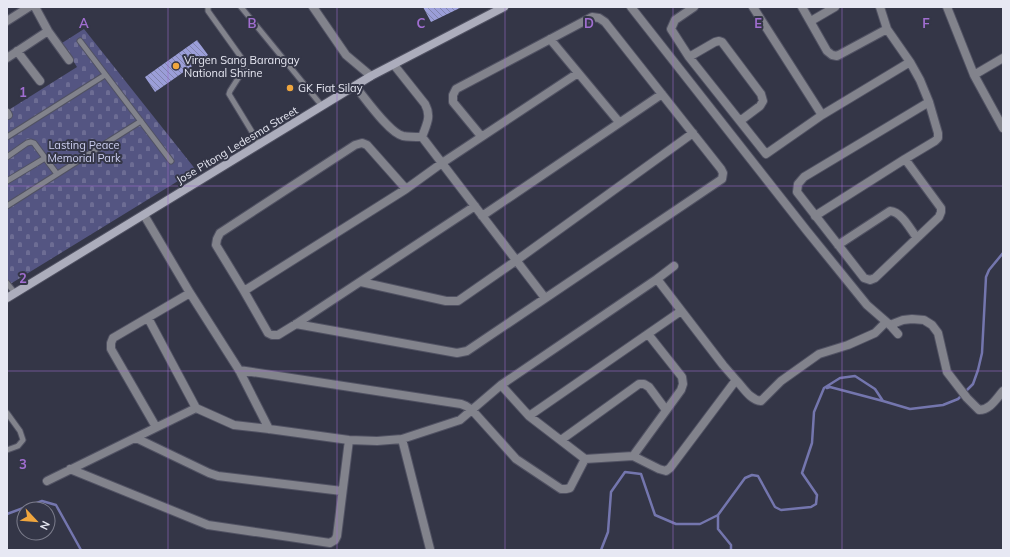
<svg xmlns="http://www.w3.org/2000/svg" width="1010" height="557" viewBox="0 0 1010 557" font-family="Mulish,sans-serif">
<defs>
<pattern id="cemetery-stones" width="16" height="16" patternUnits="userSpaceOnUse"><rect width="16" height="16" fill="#545582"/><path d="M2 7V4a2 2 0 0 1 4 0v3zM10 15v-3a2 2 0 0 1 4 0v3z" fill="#6d6d94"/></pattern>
<pattern id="building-back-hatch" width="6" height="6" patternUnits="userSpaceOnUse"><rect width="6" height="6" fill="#9b9ed8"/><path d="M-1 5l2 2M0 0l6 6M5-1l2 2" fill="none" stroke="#8184ad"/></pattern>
</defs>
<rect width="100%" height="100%" fill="#343647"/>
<!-- cemetery -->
<path fill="url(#cemetery-stones)" d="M84 29 196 170 7 286V111L77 67 62 43Z"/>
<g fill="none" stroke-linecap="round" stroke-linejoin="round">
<!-- stream -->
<path stroke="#7476ae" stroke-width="2.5" d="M827 388 830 387 883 401
M7 514 42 501 56 505 81 550
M601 550 608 532 611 492 625 472 641 474 655 515 676 524H700L718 515
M731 550V545L718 529V515L745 478 752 475 758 476 775 507 781 510 811 507 816 504 817 495 802 473 812 443 814 412 824 388 840 378 855 376 875 389 883 401 910 409 943 405 958 399 973 384 978 370 982 353 986 277 989 270 1003 253"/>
</g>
<!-- building -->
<path fill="url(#building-back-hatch)" d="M423 7H462L431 22Z
M197 40 208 55 155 92 145 77Z"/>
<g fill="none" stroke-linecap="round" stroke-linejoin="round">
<defs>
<path id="service" d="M208 7V11L243 60 244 65V69L230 91 229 94 260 145
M241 7 322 106
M80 41 171 161
M7 137 105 75
M7 157 27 143 31 142 34 143 57 174
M7 181 45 158
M7 206 141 121
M7 283 15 293
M7 413 20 431 23 440 18 446 7 450"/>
<path id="minor" d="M35 7 48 31 69 60
M313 7 346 55 371 76
M631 7 807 231 867 305 890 325 898 334
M694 7 675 20 671 29 689 57 766 154 822 115 910 62
M753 7 822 115
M802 7 827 51 832 55 837 56 887 29
M947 7 974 75 1003 128
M7 21 29 7
M811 21 835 7
M550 39 619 122
M17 51 40 81
M689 57 715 42 719 41 722 42 761 94 763 101 760 106 740 121
M7 58 48 31
M974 75 1003 58
M355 86C365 98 389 133 403 136 409 137 416 137 422 137 426 125 432 117 425 104L394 65
M7 113 8 115
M422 137 545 298
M905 159 941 208V212L939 217 875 278 870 280 864 278 797 192 798 184 804 177 929 102
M406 189 367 145 362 143 355 145 220 233 217 239 216 245 244 291 268 333 272 335H278L296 324 475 206
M144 215 190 293 239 370 269 429
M482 216 662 94
M815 216 905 159 935 141 938 138V133L929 102 920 80 910 62 887 29 880 7
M838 245 890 211C902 212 910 229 917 238
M361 282 446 301H458L517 260 693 133
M244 291 406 189 442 163 578 73
M148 318 196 408 234 425 269 429 349 440 377 441 402 439 460 420 501 385 657 279 674 266
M296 324 457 353 467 351 722 179 723 173 721 169 605 22 599 18 592 17 456 89 453 95V102L481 136
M890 325 903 320 912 319 924 320 932 325 938 333 947 372 967 398 979 410C990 410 996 399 1003 391
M239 370 461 404 466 406 472 410 516 459 561 489H566L570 488 585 459
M736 380C743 387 750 400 761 401L781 381 819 354 848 345 875 333 886 322
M501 385 529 416 585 459 633 456 659 469 666 471 670 468 736 380 723 365 657 279
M529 416 681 311
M156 427 111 349V343L113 338 190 293
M136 438 209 473 218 476 342 491
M402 439 430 549
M561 440 639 384H644L649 387 666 410
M633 456 681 390 683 384 682 377 648 334
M70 469 208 525 330 543 335 540 337 536 349 440
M47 481 196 408"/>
<path id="secondary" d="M7 298 371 76 504 7"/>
</defs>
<!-- service casing -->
<use href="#service" stroke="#515263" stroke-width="7"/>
<!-- minor casing -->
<use href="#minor" stroke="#515263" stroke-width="10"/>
<!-- secondary casing -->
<use href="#secondary" stroke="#515263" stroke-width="10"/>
<!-- service -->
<use href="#service" stroke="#82838c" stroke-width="5"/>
<!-- minor -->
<use href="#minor" stroke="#82838c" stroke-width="8"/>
<!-- secondary -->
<use href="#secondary" stroke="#acadbc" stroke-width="8"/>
</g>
<!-- grid -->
<path fill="none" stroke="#a16ed1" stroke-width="1" stroke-opacity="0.55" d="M168 7V550M337 7V550M505 7V550M673 7V550M842 7V550M7 186H1003M7 371H1003"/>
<!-- markers -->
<g fill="#f0a63e" stroke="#343647" stroke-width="1.5">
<circle cx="176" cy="66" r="4"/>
<circle cx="290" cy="88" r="4"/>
</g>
<g text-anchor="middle" stroke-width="4" stroke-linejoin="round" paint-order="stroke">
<!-- poi labels -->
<g font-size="11" fill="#e7e8f3" stroke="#343647" text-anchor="start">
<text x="184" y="64">Virgen Sang Barangay<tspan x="184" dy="13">National Shrine</tspan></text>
<text x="298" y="92">GK Fiat Silay</text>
</g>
<!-- park labels -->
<g font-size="11" fill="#cdcff1" stroke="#343647">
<text x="84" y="149">Lasting Peace<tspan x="84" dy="13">Memorial Park</tspan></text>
</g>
<!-- street labels -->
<g font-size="11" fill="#e7e8f3" stroke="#343647">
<text transform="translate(237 145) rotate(-31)" y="4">Jose Pitong Ledesma Street</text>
</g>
</g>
<g font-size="13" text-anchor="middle" font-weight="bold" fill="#a16ed1" stroke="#343647" stroke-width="4" stroke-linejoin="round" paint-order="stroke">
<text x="84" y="28">A</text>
<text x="252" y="28">B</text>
<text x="421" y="28">C</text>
<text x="589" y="28">D</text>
<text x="758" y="28">E</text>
<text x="926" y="28">F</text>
<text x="23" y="97">1</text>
<text x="23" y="283">2</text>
<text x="23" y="469">3</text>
</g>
<!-- border -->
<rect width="1010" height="557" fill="none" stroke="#e7e8f3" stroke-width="16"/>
<!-- north arrow -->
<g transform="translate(36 521) rotate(116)"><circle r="19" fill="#343647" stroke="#7c7d8c"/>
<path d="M0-3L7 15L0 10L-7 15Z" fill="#f0a63e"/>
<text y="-6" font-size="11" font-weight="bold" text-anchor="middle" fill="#e7e8f3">N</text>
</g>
</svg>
